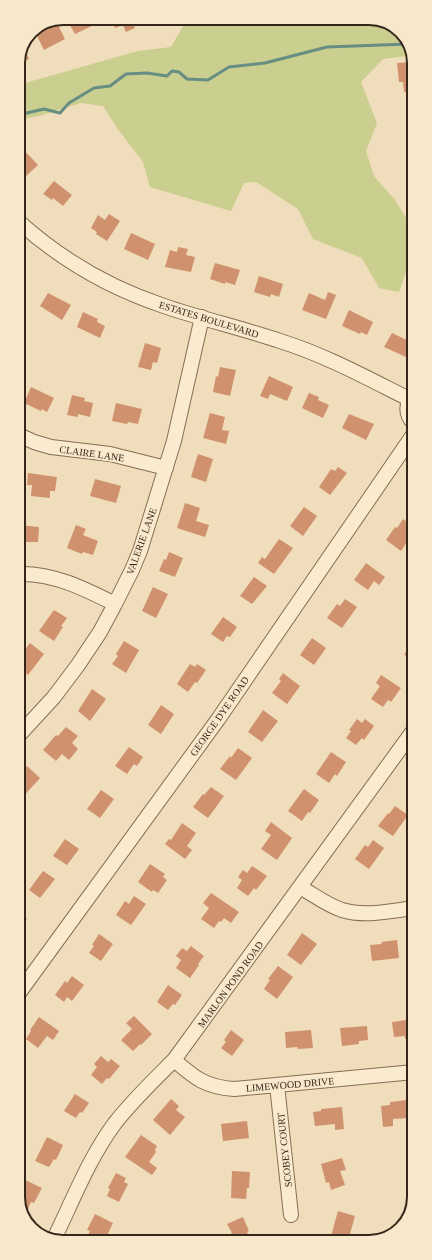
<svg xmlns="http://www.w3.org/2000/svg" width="432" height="1260" viewBox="0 0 432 1260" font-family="Georgia,serif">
<rect width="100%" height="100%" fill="#f0ddbb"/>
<!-- green -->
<path fill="#cace8f" d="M188 18H372L398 29 413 52V57L407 56 383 59 361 82 377 123 366 151 374 176 395 200 413 229V261L408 266 399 292 379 288 362 258 313 239 298 209 256 182 244 183 231 211 150 187 143 162 117 128 103 106 81 103 39 116 18 120V85L138 51 171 47Z"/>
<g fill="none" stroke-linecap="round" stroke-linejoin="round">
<!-- stream -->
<path stroke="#678e82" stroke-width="3" d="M18 115 44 109 60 113 69 103 94 88 110 86 126 74 147 73 167 76 172 71 179 72 187 79 208 80 229 67 265 63 327 47 408 44"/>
</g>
<!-- building -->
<path fill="#d0926e" d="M76 18H93L96 24 75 34 68 22Z
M111 18H139L132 21 135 28 126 32 123 25 115 28Z
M150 18H163L153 23Z
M58 25 65 39 44 50 36 34 52 26 53 28Z
M24 48 29 59 18 64V60Z
M413 62V91L404 92 403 82H399L397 63Z
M409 105H413V134H412Z
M20 146 38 165 25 177 18 170V147Z
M54 181 72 195 63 206 53 198 52 200 43 194Z
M109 214 120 221 107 241 96 234 97 232 91 228 98 215 105 220Z
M131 233 155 244 148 260 124 249Z
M178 247 188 249 186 255 195 257 191 272 165 267 170 250 177 252Z
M215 263 240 270 235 285 225 282V284L210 279Z
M259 276 283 284 279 297 271 294 270 297 254 292Z
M328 292 336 295 326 319 302 310 309 293 325 300Z
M48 293 71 305 62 320 40 306Z
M349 310 373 322 367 335 361 332 360 334 342 326Z
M83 312 98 319 97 322 105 326 100 338 77 327Z
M392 333 413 343 406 357 384 347Z
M145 343 161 348 157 363 153 362 151 370 138 367Z
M220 367 236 370 230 396 213 392 216 376 218 377Z
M269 376 293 387 287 401 270 394 268 399 260 396Z
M31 387 54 398 47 412 42 409 41 411 24 403Z
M309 393 319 397 318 400 329 405 323 418 302 408Z
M72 395 85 398 84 401 93 403 90 417 78 414V417L67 415Z
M116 403 142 409 138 424 128 422 127 424 112 421Z
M210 413 225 417 222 430 229 431 226 444 203 438Z
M349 414 374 424 366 440 342 428Z
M198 454 213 459 206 482 191 477Z
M338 467 347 473 330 495 319 487 331 469 335 471Z
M28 473 57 477 55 491H50V498L31 496 32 485H27Z
M95 479 121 486 116 503 90 496Z
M185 503 200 508 196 521 209 525 205 537 177 528Z
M304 507 317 516 303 536 290 526Z
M403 519 413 527V533L401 551 386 540 395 527 397 528Z
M19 525 39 527 38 542H19Z
M76 525 86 529 83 535 98 541 93 555 83 552 82 554 67 548Z
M279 539 293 548 274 574 258 563 262 557 265 559Z
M169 552 183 558 175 577 159 571 164 559 166 560Z
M366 563 385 577 379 585 374 581 368 590 354 580Z
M254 577 267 586 252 604 240 596Z
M153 587 168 594 156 618 142 611Z
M345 599 357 607 342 628 327 618 337 604 340 606Z
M54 610 67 618 61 626 63 627 54 641 39 631Z
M223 617 237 627 230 637 227 636 223 642 211 634Z
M312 638 326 648 314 665 300 655Z
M124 641 139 650 126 673 112 664 118 656 116 654Z
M30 643 44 654 28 675 19 668V657Z
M413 647V664L404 654Z
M190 664 195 667 197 664 206 670 197 683 195 682 188 692 177 684Z
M283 673 300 686 287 704 272 693 281 681 279 679Z
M381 675 401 688 391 702 388 700 383 707 371 699 380 686 376 683Z
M92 689 106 699 90 721 78 711Z
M161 705 174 714 161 734 148 725Z
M263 710 278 721 262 742 248 732Z
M357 719 362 723 365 719 374 726 364 740 362 738 356 745 346 738 351 731 349 730Z
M66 727 78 736 72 743 78 749 69 760 62 754 56 761 43 750 56 735 58 736Z
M129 747 143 757 137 766 134 764 127 774 115 766Z
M238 748 252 758 236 780 220 769 230 756 231 758Z
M331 752 346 762 337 776 335 774 329 783 316 774Z
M27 766 40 778 22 798 19 794V775Z
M211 787 224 796 208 818 193 807 203 794 204 795Z
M304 789 319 800 310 813 308 812 302 821 288 811Z
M101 790 114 799 100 818 87 809Z
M395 806 408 815 393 836 378 826 388 813 389 814Z
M271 822 292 838 277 860 261 849 271 835 265 831Z
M182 823 196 833 187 846 192 850 185 859 165 844 169 839 171 840Z
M65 839 79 849 67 865 53 856Z
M373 840 384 848 369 869 355 859 365 845 368 847Z
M150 864 165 874 163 877 167 880 158 893 153 890 152 892 138 882Z
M252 866 267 876 256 890 254 888 248 896 237 888 242 880 238 877 243 870 247 873Z
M43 871 55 879 40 898 29 890Z
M211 893 239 912 231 923 224 918 221 922 219 921 214 928 201 919 209 908 203 903Z
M134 896 146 904 131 925 116 915 125 901 129 904Z
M19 913 27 919 19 931Z
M302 933 317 944 301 965 287 955Z
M99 934 113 944 101 961 89 953 94 946 92 945Z
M410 937H414V956H413Z
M397 940 399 958 372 961 370 945 382 944 381 942Z
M191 946 204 956 198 964 199 965 190 978 176 968 181 960 176 956 182 948 187 951Z
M278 966 293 977 277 999 264 989 270 980 268 979Z
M72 976 84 985 72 1001 67 997 64 1002 55 995 65 981 67 983Z
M168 985 182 995 175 1005 173 1004 168 1010 157 1002Z
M134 1016 152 1034 141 1045 140 1044 133 1051 121 1040 132 1029 126 1023Z
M39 1017 59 1031 53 1040 47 1036 38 1048 26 1039 31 1031 30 1030Z
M414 1019V1038L405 1039V1036L394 1037 392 1022Z
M367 1026 368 1040 359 1041V1044L342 1046 340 1028Z
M231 1030 244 1040 232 1056 221 1048 226 1042 224 1040Z
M311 1030 313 1048 298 1049 297 1047 286 1048 285 1032Z
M101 1056 108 1062 111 1059 120 1066 109 1079 107 1078 102 1084 91 1075 97 1067 94 1064Z
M75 1094 89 1103 82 1113 80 1112 76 1118 64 1111Z
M171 1099 179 1106 176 1110 185 1117 170 1135 153 1120Z
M407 1100 409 1118 393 1119V1126L383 1127 381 1106 390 1105V1102Z
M342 1107 344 1129 335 1130V1124L315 1126 313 1112 321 1111V1109Z
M247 1121 249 1138 223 1141 221 1124Z
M141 1135 157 1146 155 1150 156 1152 149 1162 157 1168 152 1175 125 1157Z
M47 1137 63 1145 56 1160 54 1159 49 1167 35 1161Z
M342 1158 346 1170 340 1171 345 1185 331 1190 329 1182 326 1183 321 1164Z
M232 1171 250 1172 249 1188H247L246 1199 231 1198Z
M116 1173 126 1178 124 1182 128 1184 119 1202 107 1196 110 1189 108 1188Z
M23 1179 42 1188 34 1203 31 1202 27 1211 19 1208V1187Z
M338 1211 355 1216 348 1241 331 1236Z
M95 1214 113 1223 104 1242 85 1241 90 1231 87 1230Z
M243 1217 249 1231 247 1232 252 1241H231L228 1235 232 1233 227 1224Z"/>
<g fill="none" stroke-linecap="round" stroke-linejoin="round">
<defs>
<path id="minor" d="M18 221C60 259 110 288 164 306 202 319 241 328 280 341 325 355 367 378 409 399
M413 394C406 403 405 414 413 422
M19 435 34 442 51 447 110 454 166 468
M19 574C54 573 85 589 115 604
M19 735 54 697 78 665 100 632 115 604 132 570 140 551 174 441 202 317
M300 887C314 895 327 905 342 910 365 917 390 911 414 908
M19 993 219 718 413 435
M174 1060C195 1078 205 1087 234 1089L414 1072
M277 1085 291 1215
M54 1239C73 1200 89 1158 115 1123 133 1100 154 1080 174 1060L413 731"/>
</defs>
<!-- minor casing -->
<use href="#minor" stroke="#876d54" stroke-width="16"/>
<!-- minor -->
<use href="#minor" stroke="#fbebce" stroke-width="14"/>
</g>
<g text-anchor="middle" stroke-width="3.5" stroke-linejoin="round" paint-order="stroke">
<!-- street labels -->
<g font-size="10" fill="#36261a" stroke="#f7e8cb">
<text transform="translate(209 319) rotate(17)" y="4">ESTATES BOULEVARD</text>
<text transform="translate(92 453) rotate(8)" y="4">CLAIRE LANE</text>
<text transform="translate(141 541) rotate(-70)" y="4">VALERIE LANE</text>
<text transform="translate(219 716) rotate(-55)" y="4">GEORGE DYE ROAD</text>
<text transform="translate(230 984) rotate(-54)" y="4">MARLON POND ROAD</text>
<text transform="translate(290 1084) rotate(-5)" y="4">LIMEWOOD DRIVE</text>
<text transform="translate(284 1150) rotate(-96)" y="4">SCOBEY COURT</text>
</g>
</g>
<!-- crop -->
<path d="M0 0H432V1260H0ZM63 25H369A38 38 0 0 1 407 63V1197A38 38 0 0 1 369 1235H63A38 38 0 0 1 25 1197V63A38 38 0 0 1 63 25Z" fill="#f7e8cb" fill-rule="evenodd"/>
<path fill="none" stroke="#36261a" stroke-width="2" d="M63 25H369A38 38 0 0 1 407 63V1197A38 38 0 0 1 369 1235H63A38 38 0 0 1 25 1197V63A38 38 0 0 1 63 25Z"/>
</svg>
